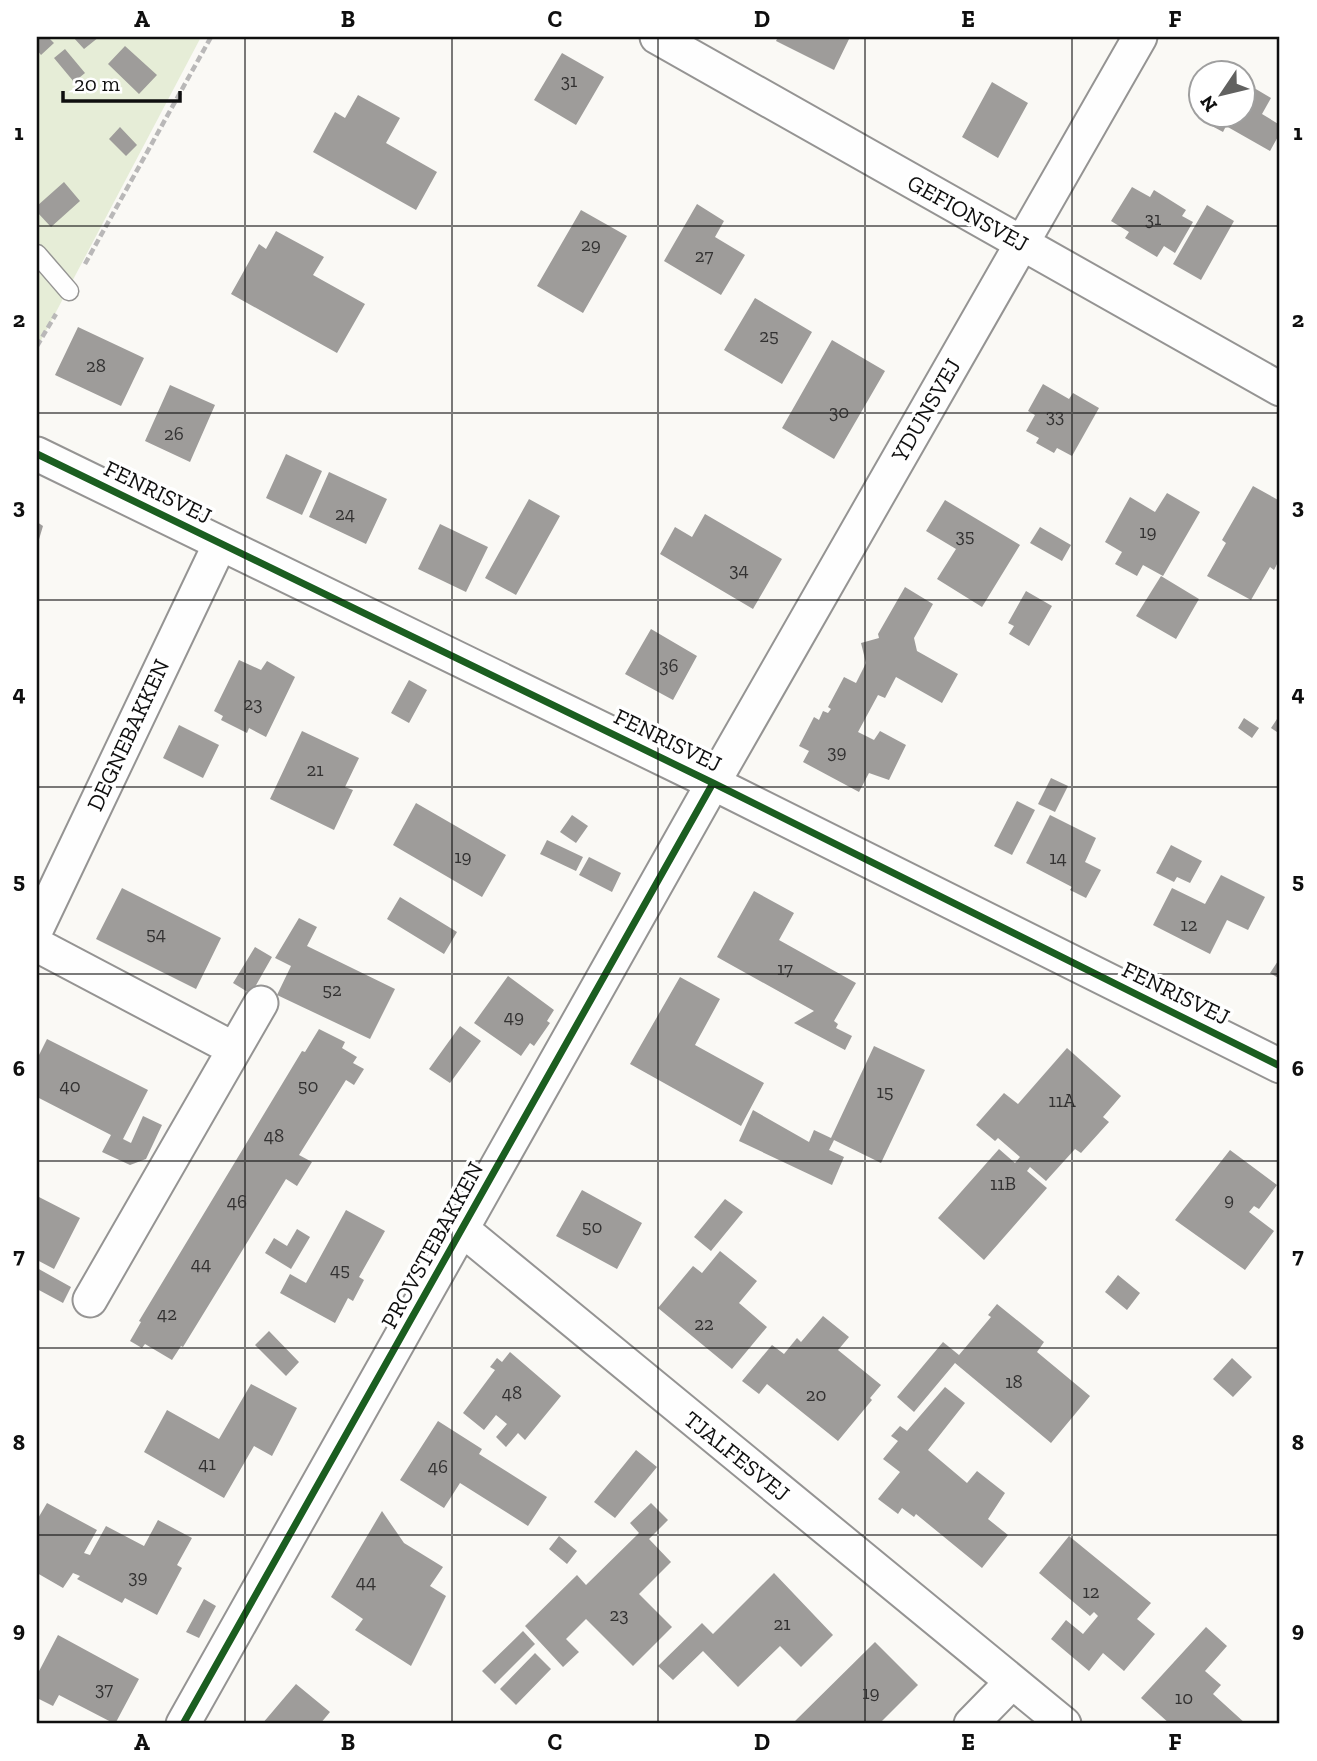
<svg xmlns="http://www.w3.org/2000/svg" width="1317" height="1761" viewBox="0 0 1317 1761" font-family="'Zilla Slab',serif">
<rect width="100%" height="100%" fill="#faf9f5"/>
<!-- green -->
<path fill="#e6edd7" d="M37 37H201L37 348Z"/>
<!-- building -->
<path fill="#9e9c9a" d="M39 37H48L54 43 41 55 37 50Z
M73 37H99L84 49Z
M778 37H850L834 70 776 41Z
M125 46 157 75 139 94 108 64Z
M65 49 85 73 74 82 54 58Z
M562 53 604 77 576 125 534 100Z
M992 82 1028 103 998 158 962 137Z
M1244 82 1271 98 1262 114 1280 125V133L1270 151 1226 126 1223 132 1210 125 1214 118 1209 116H1244Z
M358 95 400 118 386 143 437 172 416 210 313 152 335 112 345 118Z
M120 127 137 145 126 156 109 139Z
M64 182 80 201 51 227 37 212V206Z
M1132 187 1150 197 1154 190 1186 210 1182 216 1193 222 1175 253 1164 246 1157 257 1125 238 1129 232 1111 221Z
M697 204 724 221 715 237 745 255 721 295 664 261Z
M1207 205 1234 221 1201 280 1173 264Z
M581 210 627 236 583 313 537 286Z
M276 231 324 257 313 275 365 304 337 353 231 294 259 244 266 249Z
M755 298 812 332 782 384 724 350Z
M78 327 144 358 121 406 55 375Z
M832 340 885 371 834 459 782 428Z
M1043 384 1069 399 1073 393 1099 408 1072 456 1057 448 1054 453 1036 443 1039 438 1026 431 1035 415 1028 411Z
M170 385 215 405 190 462 145 441Z
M286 454 322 471 302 515 266 498Z
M329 472 387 499 366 544 309 517Z
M1253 486 1280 501V558L1274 570 1270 567 1251 600 1207 576 1226 543 1222 540Z
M1167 493 1200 512 1163 576 1143 565 1137 576 1115 564 1122 552 1105 542 1130 497 1155 512Z
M529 499 560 516 516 595 485 578Z
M945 500 1020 545 982 607 937 579 956 549 926 531Z
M705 514 782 559 753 609 660 554 675 527 692 537Z
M37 522 43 526 37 546Z
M440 524 488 547 466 592 418 569Z
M1040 527 1071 545 1062 561 1030 543Z
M1161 576 1199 599 1176 639 1136 616Z
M905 587 933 604 914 638 917 651 958 674 942 703 896 677 885 698 878 695 858 732 874 740 880 731 906 745 889 780 869 773 859 792 803 762 809 751 799 746 814 717 819 720 823 711 828 713 831 709 828 707 844 677 856 683 866 663 861 643 879 638 878 634Z
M1026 591 1052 606 1029 646 1009 634 1014 626 1008 623Z
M651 629 697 656 673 700 625 674Z
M239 660 261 670 267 661 295 677 266 737 249 728 247 733 221 720 223 716 214 711Z
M409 680 427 690 409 723 391 713Z
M1244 718 1259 728 1252 738 1238 728Z
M1277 719 1280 721V734L1271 728Z
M179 725 219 745 203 778 163 758Z
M302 731 359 758 345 787 353 790 334 830 270 799Z
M1051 778 1068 786 1055 812 1038 804Z
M1017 801 1035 810 1012 855 994 846Z
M416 803 506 855 482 897 393 845Z
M572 815 588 826 576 843 560 832Z
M1050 815 1096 838 1085 862 1101 870 1086 898 1070 890 1072 887 1026 863Z
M547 840 583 857 576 871 540 854Z
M1171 845 1202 861 1190 883 1177 877 1174 882 1156 873Z
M589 857 621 873 612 892 579 875Z
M1221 875 1265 897 1248 930 1227 920 1210 954 1153 925 1172 888 1205 904Z
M122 888 221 938 196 989 96 939Z
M754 891 794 913 779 940 856 983 834 1021 838 1024 836 1028 852 1036 845 1050 794 1023 814 1011 717 957Z
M400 897 457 932 444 954 387 919Z
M299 918 317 927 307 946 395 989 370 1039 277 995 291 966 275 958Z
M255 947 272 957 251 994 233 983Z
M1280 958V979L1270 973Z
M508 976 554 1010 547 1021 550 1023 534 1046 530 1043 521 1056 474 1023Z
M680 977 720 999 695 1045 764 1083 741 1126 630 1064Z
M460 1026 481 1041 450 1083 429 1069Z
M319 1029 345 1042 342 1048 357 1057 353 1063 364 1069 354 1085 346 1080 299 1155 312 1162 297 1186 286 1179 183 1347 181 1346 172 1360 145 1344 142 1348 130 1341 141 1322 139 1321 302 1051 305 1052Z
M47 1039 148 1090 123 1139 131 1143 143 1116 162 1125 146 1159 130 1165 102 1152 111 1135 37 1097V1059Z
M874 1046 925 1070 881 1163 834 1140 829 1150 844 1157 832 1185 739 1141 753 1110 809 1142 814 1130 831 1138Z
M1067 1048 1121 1096 1103 1117 1109 1122 1081 1153 1075 1149 1046 1181 1030 1167 1027 1171 1047 1188 984 1260 938 1218 999 1149 1015 1163 1020 1157 998 1138 995 1141 976 1125 1004 1093 1018 1104Z
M1230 1150 1277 1185 1259 1209 1254 1206 1249 1212 1274 1231 1245 1270 1175 1220Z
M582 1190 642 1223 617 1269 556 1236Z
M37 1196 80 1218 54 1269 37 1260Z
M725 1199 743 1212 711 1251 694 1237Z
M346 1210 385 1231 359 1277 364 1280 353 1301 348 1298 335 1323 280 1293 290 1274 306 1283Z
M297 1229 310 1237 291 1269 265 1253 274 1238 287 1246Z
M720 1251 757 1281 739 1303 767 1327 732 1369 658 1308 693 1266 702 1273Z
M37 1268 71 1287 63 1303 37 1289Z
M1118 1275 1140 1293 1127 1310 1105 1292Z
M997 1304 1044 1342 1037 1352 1090 1396 1051 1443 955 1363 914 1412 897 1397 943 1342 959 1355 991 1317 988 1315Z
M823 1316 849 1337 838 1350 881 1385 870 1398 872 1400 838 1441 767 1384 759 1394 742 1381 772 1345 784 1354 797 1338 801 1342Z
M269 1331 299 1362 286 1376 255 1345Z
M510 1352 561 1396 525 1440 518 1433 506 1447 496 1437 507 1424 496 1415 484 1430 463 1413 495 1370 490 1367 497 1358 502 1362Z
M1232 1358 1252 1377 1233 1397 1213 1379Z
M251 1384 297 1408 272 1456 254 1446 224 1498 144 1452 167 1410 219 1439Z
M945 1387 965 1403 928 1450 967 1483 977 1471 1005 1493 988 1519 1008 1535 982 1568 916 1514 914 1517 902 1508 898 1514 878 1499 900 1472 883 1459 898 1441 891 1436 900 1426 907 1431Z
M438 1421 482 1449 479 1454 547 1497 528 1526 460 1483 444 1508 400 1480Z
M636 1450 657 1467 615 1518 594 1502Z
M47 1503 97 1530 84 1553 90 1555 106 1526 144 1546 158 1520 192 1538 177 1565 182 1568 157 1615 125 1598 122 1603 77 1579 80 1576 73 1573 63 1588 37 1573V1520Z
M651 1503 668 1520 649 1539 671 1562 639 1594 672 1627 633 1666 586 1619 566 1639 579 1652 563 1667 525 1626 577 1575 586 1585 639 1533 630 1523Z
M382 1511 404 1543 443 1567 430 1586 446 1596 411 1666 355 1630 363 1619 331 1597Z
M559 1536 577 1551 567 1564 549 1549Z
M1069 1536 1151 1603 1137 1619 1155 1634 1124 1671 1103 1653 1089 1671 1051 1639 1066 1620 1083 1634 1098 1616 1094 1612 1090 1616 1039 1573Z
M774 1573 833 1635 801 1667 780 1646 738 1687 703 1651 673 1680 658 1666 702 1623 713 1634Z
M204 1599 216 1606 199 1638 186 1632Z
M1206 1627 1227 1646 1205 1671 1221 1685 1213 1694 1246 1724H1170L1141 1698Z
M523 1631 535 1644 495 1684 482 1671Z
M58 1635 139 1679 115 1724 59 1695 53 1706 37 1698V1675Z
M875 1642 918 1685 879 1724H792Z
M535 1653 551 1669 516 1705 500 1689Z
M296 1684 330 1712 320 1724H262Z"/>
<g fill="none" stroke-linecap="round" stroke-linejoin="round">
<defs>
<path id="lane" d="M37 254 69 291"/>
<path id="street" d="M657 37 1280 389
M37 454 713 783 1280 1066
M37 928 220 544
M37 945 234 1049
M463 1230 1064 1724
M90 1300 261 1003
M183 1724 713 783 1140 37
M971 1724 1012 1682"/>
</defs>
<!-- lane casing -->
<use href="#lane" stroke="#959493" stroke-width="21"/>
<!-- street casing -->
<use href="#street" stroke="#959493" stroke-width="37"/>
<!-- path -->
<path stroke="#b9b8b8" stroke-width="4.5" stroke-dasharray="7 3.5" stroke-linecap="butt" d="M85 264 211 37
M37 346 56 314"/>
<!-- lane -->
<use href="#lane" stroke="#fefefe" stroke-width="18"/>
<!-- street -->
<use href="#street" stroke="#fefefe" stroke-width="33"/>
<defs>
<path id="cycleway" d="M37 454 713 783 1280 1066
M183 1724 713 783"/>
</defs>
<!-- cycleway casing -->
<use href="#cycleway" stroke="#fff" stroke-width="11"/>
<!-- cycleway -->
<use href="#cycleway" stroke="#1b5e20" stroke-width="7"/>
</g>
<!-- grid -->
<path fill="none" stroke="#0f0f0f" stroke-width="2" stroke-opacity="0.55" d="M245 37V1724M452 37V1724M658 37V1724M865 37V1724M1072 37V1724M37 226H1280M37 413H1280M37 600H1280M37 787H1280M37 974H1280M37 1161H1280M37 1348H1280M37 1535H1280"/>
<g text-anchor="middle" stroke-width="7" stroke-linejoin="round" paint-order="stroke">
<!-- number labels -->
<g font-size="19" fill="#333232">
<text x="569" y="87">31</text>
<text x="1153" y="225">31</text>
<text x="591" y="251">29</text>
<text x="704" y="262">27</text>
<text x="769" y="342">25</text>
<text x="96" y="372">28</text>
<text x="839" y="418">30</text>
<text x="1055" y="422">33</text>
<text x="174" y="440">26</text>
<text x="345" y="520">24</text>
<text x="1148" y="538">19</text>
<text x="965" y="542">35</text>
<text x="739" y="576">34</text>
<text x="669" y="672">36</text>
<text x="253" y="710">23</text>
<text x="837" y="758">39</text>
<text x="315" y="776">21</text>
<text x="463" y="863">19</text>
<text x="1058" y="864">14</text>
<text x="1189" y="931">12</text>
<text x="156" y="940">54</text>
<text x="785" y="975">17</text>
<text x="332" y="996">52</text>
<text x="514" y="1023">49</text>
<text x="70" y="1092">40</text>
<text x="308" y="1092">50</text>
<text x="885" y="1098">15</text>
<text x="1062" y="1107">11A</text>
<text x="274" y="1142">48</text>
<text x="1003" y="1190">11B</text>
<text x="1229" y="1206">9</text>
<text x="237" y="1208">46</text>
<text x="592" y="1233">50</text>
<text x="201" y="1270">44</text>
<text x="340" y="1276">45</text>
<text x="167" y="1320">42</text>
<text x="704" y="1330">22</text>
<text x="1014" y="1388">18</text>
<text x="512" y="1399">48</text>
<text x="816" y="1401">20</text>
<text x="207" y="1470">41</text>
<text x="438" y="1473">46</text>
<text x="138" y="1583">39</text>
<text x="366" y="1588">44</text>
<text x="1091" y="1598">12</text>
<text x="619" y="1621">23</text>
<text x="782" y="1630">21</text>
<text x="104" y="1695">37</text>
<text x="871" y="1699">19</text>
<text x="1184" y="1704">10</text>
</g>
<!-- street labels -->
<g font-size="23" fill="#0f0f0f" stroke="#fff">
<text transform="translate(968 213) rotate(29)" y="8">GEFIONSVEJ</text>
<text transform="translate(926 410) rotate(-60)" y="8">YDUNSVEJ</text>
<text transform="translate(158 492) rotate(26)" y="8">FENRISVEJ</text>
<text transform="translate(128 735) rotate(-65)" y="8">DEGNEBAKKEN</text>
<text transform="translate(668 740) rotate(26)" y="8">FENRISVEJ</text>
<text transform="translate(1176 993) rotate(26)" y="8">FENRISVEJ</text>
<text transform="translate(432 1245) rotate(-61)" y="8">PROVSTEBAKKEN</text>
<text transform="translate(737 1456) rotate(39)" y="8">TJALFESVEJ</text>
</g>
</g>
<!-- border -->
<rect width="1317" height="1761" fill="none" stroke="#ffffff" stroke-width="77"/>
<!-- north arrow -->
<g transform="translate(1222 94) rotate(235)"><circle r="33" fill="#ffffff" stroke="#9f9f9f" stroke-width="2"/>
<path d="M0-5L12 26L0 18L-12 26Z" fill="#616160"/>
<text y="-10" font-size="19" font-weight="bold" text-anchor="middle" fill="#0f0f0f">N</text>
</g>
<!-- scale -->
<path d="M63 91v10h117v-10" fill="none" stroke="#0f0f0f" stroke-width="3.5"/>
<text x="74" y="91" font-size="21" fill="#0f0f0f" stroke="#ffffff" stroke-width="5" paint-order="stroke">20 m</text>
<rect x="38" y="38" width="1240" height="1684" fill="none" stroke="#0f0f0f" stroke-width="2.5"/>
<g font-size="23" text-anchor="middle" font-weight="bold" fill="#0f0f0f">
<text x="142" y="27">A</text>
<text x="348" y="27">B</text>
<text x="555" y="27">C</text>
<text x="762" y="27">D</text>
<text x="968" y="27">E</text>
<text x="1175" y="27">F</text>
<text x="19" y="140">1</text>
<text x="1298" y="140">1</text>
<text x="19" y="327">2</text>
<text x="1298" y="327">2</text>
<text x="19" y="514">3</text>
<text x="1298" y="514">3</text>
<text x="19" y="701">4</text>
<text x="1298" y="701">4</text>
<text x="19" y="888">5</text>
<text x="1298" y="888">5</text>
<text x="19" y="1076">6</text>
<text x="1298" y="1076">6</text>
<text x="19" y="1263">7</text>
<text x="1298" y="1263">7</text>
<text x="19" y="1450">8</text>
<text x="1298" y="1450">8</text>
<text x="19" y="1637">9</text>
<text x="1298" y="1637">9</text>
<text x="142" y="1750">A</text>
<text x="348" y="1750">B</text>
<text x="555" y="1750">C</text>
<text x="762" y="1750">D</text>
<text x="968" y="1750">E</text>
<text x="1175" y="1750">F</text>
</g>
</svg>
